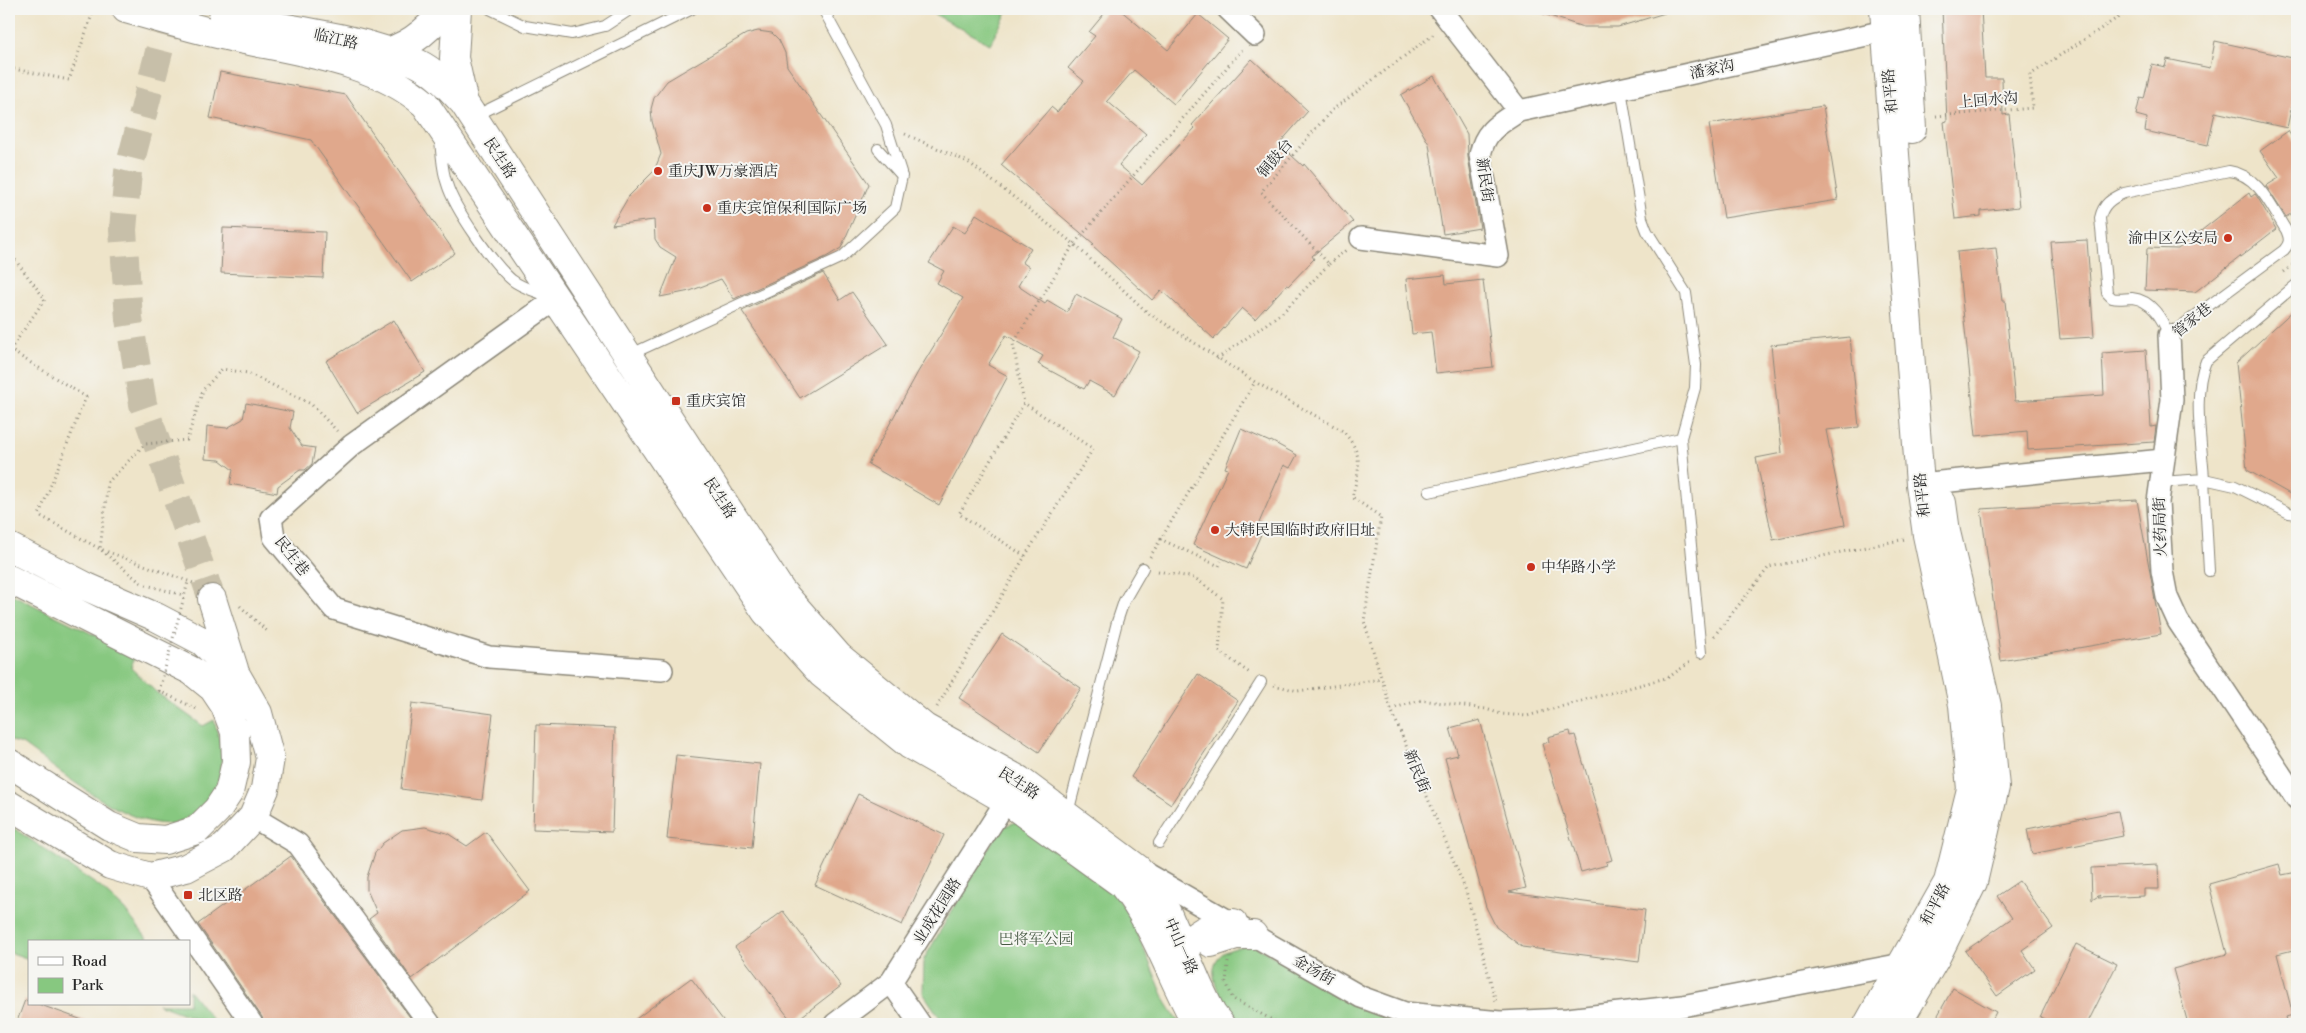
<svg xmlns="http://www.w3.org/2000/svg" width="2306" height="1033" viewBox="0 0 2306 1033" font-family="'Libre Bodoni','Noto Serif SC',serif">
<rect width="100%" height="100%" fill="#f6f6f2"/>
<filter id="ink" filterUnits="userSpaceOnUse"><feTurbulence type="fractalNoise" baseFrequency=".02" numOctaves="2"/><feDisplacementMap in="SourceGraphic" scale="10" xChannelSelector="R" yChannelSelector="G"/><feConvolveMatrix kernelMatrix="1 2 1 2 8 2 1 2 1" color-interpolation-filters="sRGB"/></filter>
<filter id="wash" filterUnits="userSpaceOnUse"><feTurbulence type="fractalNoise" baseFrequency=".0096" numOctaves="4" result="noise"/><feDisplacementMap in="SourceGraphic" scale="20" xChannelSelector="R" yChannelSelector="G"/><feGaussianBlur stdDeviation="1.12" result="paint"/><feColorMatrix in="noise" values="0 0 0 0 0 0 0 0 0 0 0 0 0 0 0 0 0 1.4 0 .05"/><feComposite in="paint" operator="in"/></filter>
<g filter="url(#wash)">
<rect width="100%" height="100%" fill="#eee4c9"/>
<!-- green -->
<path fill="#87c880" stroke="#597a56" d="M925 9H1009L990 44Z
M9 593 135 655 131 668 156 692 203 726 214 720C223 752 229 778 203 804 196 811 185 821 175 823 130 831 59 770 22 744L9 740Z
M1017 822 1108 883 1130 916 1166 1002 1180 1024H944L923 993 924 959 1001 827Z
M9 825 100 887 124 909 150 942H29V959L9 952Z
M1251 944 1379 1015 1439 1024H1243C1226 1011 1198 968 1225 952 1232 948 1243 947 1251 944Z
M189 990 216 1024H210L158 1004H189Z"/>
<g id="blocks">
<!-- building -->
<path fill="#e0a88c" d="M1108 9H1119L1168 50 1198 14 1228 39 1174 104 1134 70 1107 101 1146 134 1119 165 1142 185 1195 128 1192 125 1252 59 1308 111 1279 144 1303 166 1304 164 1353 222 1312 256 1314 259 1288 286 1286 285 1255 319 1242 308 1214 339 1161 290 1152 300 1092 245 1094 244 1001 165 1051 107 1057 112 1084 81 1068 68 1095 36 1089 32Z
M1538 9H1665V13L1618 27H1583L1538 12Z
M1942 9H1981L1985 78H2002L2003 115 2009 114 2019 207 1981 211V216L1955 219 1944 122 1947 121Z
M758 31 772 33 779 40 785 53 787 66 869 184 841 248 826 257 734 299 721 279 690 291 660 297 676 257 660 247 655 239 654 220 612 225 629 196 654 171 661 154 652 121 651 109 654 98 667 81 746 34Z
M2215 41 2297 59V95H2294L2287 128 2215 112 2208 145 2145 131 2147 118 2136 115 2140 98 2144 99 2152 64 2165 67 2167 59 2210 68Z
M220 72 346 95 455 253 412 282 311 140 210 118Z
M1434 76 1467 134 1468 157 1480 228 1443 234 1429 144 1401 95Z
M1823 106 1838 200 1724 218 1709 124Z
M2288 131 2297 145V210L2286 217 2266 186 2279 178 2260 151Z
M2249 193 2251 197 2255 194 2258 198 2276 229 2195 292 2145 290 2147 248 2178 249Z
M976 214 1031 248 1022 262 1029 267 1018 286 1045 304 1047 300 1067 312 1076 294 1122 319 1113 337 1139 351 1115 395 1089 381 1084 389 1038 364 1043 356 1006 335 988 365 1008 376 939 505 868 464 918 372 963 298 937 283 944 271 929 263 953 226 965 233Z
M223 228 325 232 323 278 221 273Z
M2087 240 2094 337 2060 339 2051 242Z
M1996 248 2002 301H2005L2015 401 2104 395 2102 353 2146 350 2151 427 2156 426 2154 442 2028 450 2027 431 1976 436 1957 252Z
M823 273 840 300 852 292 888 344 800 398 742 311Z
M1445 275 1446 284 1483 280 1493 367 1436 373 1431 332 1412 334 1406 279Z
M2297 307V498L2247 470 2236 363Z
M394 320 425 372 357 413 326 361Z
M1850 337 1859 427 1826 430 1845 525 1773 540 1756 458 1782 453 1771 345Z
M246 403 293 412 290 428 302 446 315 448 312 464 305 470H300L278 486 277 493 230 484 233 470 220 460 205 459 207 426 227 428 243 419Z
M1241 429 1270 442 1271 441 1297 455 1290 468 1284 465 1259 523 1265 525 1246 569 1193 545 1228 469 1225 468Z
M2137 500 2161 634 2001 661 1981 509Z
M1002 634 1081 688 1039 752 959 698Z
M1198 674 1238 701 1171 804 1131 777Z
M412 703 493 714 482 800 401 789Z
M1480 720 1526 888 1509 892 1645 910 1639 962 1522 947 1496 927 1486 907 1445 758 1458 755 1450 728Z
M536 725 615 728 612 832 533 829Z
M1570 731 1571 736 1575 735 1612 860 1606 862 1607 865 1581 872 1542 744 1549 742 1548 737Z
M676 755 760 764 752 848 667 839Z
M858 794 944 835 902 925 815 885Z
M2118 811 2123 836 2032 854 2027 829Z
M425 827 447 833 467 846 486 832 530 891 412 979 369 919 377 913 367 890V877L375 853 383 843 402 830Z
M291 856 415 1024H264L262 1017 198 924Z
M2279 864 2282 875 2297 872V949L2277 954 2293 1015 2286 1017 2288 1024H2188L2173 969 2227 954 2209 884Z
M2158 865 2159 889H2144V896L2098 898 2100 895 2092 900 2091 868Z
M2019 881 2053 928 2022 950 2035 969 1997 996 1965 951 2012 918 1997 896Z
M783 911 841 986 793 1023 735 947Z
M2076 944 2117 964 2087 1024H2055L2040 1017Z
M691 978 726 1024H629Z
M1953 988 1996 1012 1990 1024H1933Z
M25 1000 29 1001V1004H38L88 1022 87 1024H16Z"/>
</g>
</g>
<g filter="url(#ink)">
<use href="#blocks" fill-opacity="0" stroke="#8c887a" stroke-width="1"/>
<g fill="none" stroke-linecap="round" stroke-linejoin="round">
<!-- secondary-tunnel -->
<path stroke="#c7bfa9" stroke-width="28" stroke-dasharray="28 14" stroke-linecap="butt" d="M170 9 128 172 123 230 129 319 143 404 212 599"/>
<defs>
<path id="lane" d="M490 9 525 26 572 34 605 26 631 9
M823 9 886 125 901 172
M1621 89 1642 218 1647 231 1686 293 1696 365 1695 388 1681 438 1701 653
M473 117 692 9
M440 142C442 156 442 171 447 184 454 208 493 264 512 280 522 288 535 291 547 296
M2229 171C2259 175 2271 207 2286 230 2290 239 2290 243 2284 250L2169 335C2162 319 2152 300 2132 298 2125 298 2119 300 2112 298L2107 293 2100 218C2103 204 2111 199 2124 193Z
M2297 284 2206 361C2192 393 2202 444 2204 479L2235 486 2289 513 2297 514
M629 355 842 257 895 208 902 176 878 149
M2160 482 2204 479 2209 571
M1429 492 1681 438
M1068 813 1117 622 1124 601 1143 568
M1159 843 1261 682"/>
<path id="street" d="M1228 9 1255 35
M1440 9 1519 111
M1361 238 1498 256 1480 155C1485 130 1499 124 1519 111L1885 31 1900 29
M556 299 352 445 271 518 274 537 334 609 489 657 662 670
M2169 335 2172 400 2158 502 2162 571 2167 597 2178 621 2297 799
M1920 484 2163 460
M253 817 298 844 430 1024
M1143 872 1361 997 1405 1013 1501 1022 1505 1024
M150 877 252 1024
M891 982 920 1024
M1501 1022 1567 1019 1682 1006 1913 962
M835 1024 891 982 1015 787"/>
<path id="secondary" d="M126 9C156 17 187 27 218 34 287 51 369 56 425 104L766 612 821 673 910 745 1006 800 1122 884C1155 925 1171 978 1197 1024
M457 9 454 58 464 103 781 591 838 656 925 728 1019 780 1138 869 1154 889 1167 913 1199 987 1212 1014 1220 1024
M1905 9 1912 129
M223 17C285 29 360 36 417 63 436 72 450 88 464 103
M378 54C407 49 428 31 445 9
M9 547 87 587 156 617 202 641 235 673 258 713 270 758 265 789 253 817 224 848 186 868 150 877 110 865 9 805
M9 579 192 671 213 688 225 706 235 732 236 762 229 792 217 810 197 830 165 840 138 838 109 826 9 763
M212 599 234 669
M1211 943 1236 935H1253
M1180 966C1184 937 1206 925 1233 923
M1868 1024 1948 882 1971 789 1963 705 1927 535 1920 484 1884 9
M1897 1024 1935 959 1973 882 1995 787 1987 706 1946 532 1942 503"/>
</defs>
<!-- lane casing -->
<use href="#lane" stroke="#8c887a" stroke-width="12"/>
<!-- street casing -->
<use href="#street" stroke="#8c887a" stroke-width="24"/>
<!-- secondary casing -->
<use href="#secondary" stroke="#8c887a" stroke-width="30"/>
<!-- path -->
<path stroke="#8c887a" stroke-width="3" stroke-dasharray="1 4" stroke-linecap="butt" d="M9 68 69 80 94 9
M1936 116 2033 108 2030 75 2131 9
M905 134 968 162 1074 244 1147 312 1255 382 1343 431C1364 455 1360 468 1352 497L1381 517 1364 621 1391 709 1466 891 1496 1002
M9 252 45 299 10 350 86 397 39 515 100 549 196 584
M1329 264 1346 250
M2284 272 2297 262
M1217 359 1283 312 1329 264 1261 192 1331 111 1434 34
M1160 539 1219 566 1221 561
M1025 556 959 514 1024 403 1013 344 1074 244 1242 50
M1150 557 1255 382
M1158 571 1195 578 1223 599 1219 651 1251 674
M141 583 100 549 108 482 145 444 187 440 203 390 222 369 248 373 311 404 337 431
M146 585 183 595
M240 606 268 632
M1714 636 1769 567 1905 539
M1274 685 1298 691 1382 679
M159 691 197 709
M937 707 1025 556 1093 449 1024 403
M1391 709 1421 700 1486 709 1501 714 1527 716 1669 677 1690 662
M1228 962 1226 982 1233 999 1280 1024"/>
<!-- lane -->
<use href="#lane" stroke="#fff" stroke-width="10"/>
<!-- street -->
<use href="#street" stroke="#fff" stroke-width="21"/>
<!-- secondary -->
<use href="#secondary" stroke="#fff" stroke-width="28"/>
<!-- path-bridge -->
<path stroke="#8c887a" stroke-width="3" stroke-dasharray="1 4" stroke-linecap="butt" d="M159 691 188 582"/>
</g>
</g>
<!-- markers -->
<g fill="#c8321e" stroke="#f6f6f2" stroke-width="2">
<circle cx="658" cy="171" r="5"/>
<circle cx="707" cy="208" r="5"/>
<circle cx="2228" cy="238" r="5"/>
<rect x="671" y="396" width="10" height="10" rx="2.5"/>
<circle cx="1215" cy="530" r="5"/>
<circle cx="1531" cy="567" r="5"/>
<rect x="183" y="890" width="10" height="10" rx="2.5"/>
</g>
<g text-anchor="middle" stroke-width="4" stroke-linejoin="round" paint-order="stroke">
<!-- street labels -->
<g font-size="15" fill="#2b2b2b" stroke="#f6f6f2">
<text transform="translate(336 39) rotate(13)" y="5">临江路</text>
<text transform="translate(1712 69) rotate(-12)" y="5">潘家沟</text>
<text transform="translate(1890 91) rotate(-95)" y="5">和平路</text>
<text transform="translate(1988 100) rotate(-5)" y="5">上回水沟</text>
<text transform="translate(500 158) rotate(57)" y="5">民生路</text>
<text transform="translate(1275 158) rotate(-50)" y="5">铜鼓台</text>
<text transform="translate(1485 180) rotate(82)" y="5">新民街</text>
<text transform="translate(2192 320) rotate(-39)" y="5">管家巷</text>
<text transform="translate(1922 495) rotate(-96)" y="5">和平路</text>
<text transform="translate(720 498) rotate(57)" y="5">民生路</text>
<text transform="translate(2160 527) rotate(-92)" y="5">火药局街</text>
<text transform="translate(292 556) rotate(52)" y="5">民生巷</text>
<text transform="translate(1417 771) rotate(68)" y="5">新民街</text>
<text transform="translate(1019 783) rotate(33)" y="5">民生路</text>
<text transform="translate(1935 904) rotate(-62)" y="5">和平路</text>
<text transform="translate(937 911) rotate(-58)" y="5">业成花园路</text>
<text transform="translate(1181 946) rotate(66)" y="5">中山一路</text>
<text transform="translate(1314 970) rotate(30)" y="5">金汤街</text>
</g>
<!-- poi labels -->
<g font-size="15" fill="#2b2b2b" stroke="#f6f6f2" text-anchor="start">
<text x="668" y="176">重庆JW万豪酒店</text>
<text x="717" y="213">重庆宾馆保利国际广场</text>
<text x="2218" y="243" text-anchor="end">渝中区公安局</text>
<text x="686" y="406">重庆宾馆</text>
<text x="1225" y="535">大韩民国临时政府旧址</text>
<text x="1541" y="572">中华路小学</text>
<text x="198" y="900">北区路</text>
</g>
<!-- park labels -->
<g font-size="15" fill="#475a44" stroke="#f6f6f2">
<text x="1036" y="944">巴将军公园</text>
</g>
</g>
<!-- margin -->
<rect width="2306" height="1033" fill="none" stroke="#f6f6f2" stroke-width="30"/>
<!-- legend -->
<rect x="28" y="940" width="162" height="65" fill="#f6f6f2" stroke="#a5a5a2"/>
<rect x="38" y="957" width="25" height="8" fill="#ffffff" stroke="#a5a5a2"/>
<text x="72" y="966" font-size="15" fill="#2b2b2b">Road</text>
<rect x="38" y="978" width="25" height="15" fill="#87c880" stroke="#a5a5a2"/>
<text x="72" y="990" font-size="15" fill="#2b2b2b">Park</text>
</svg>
